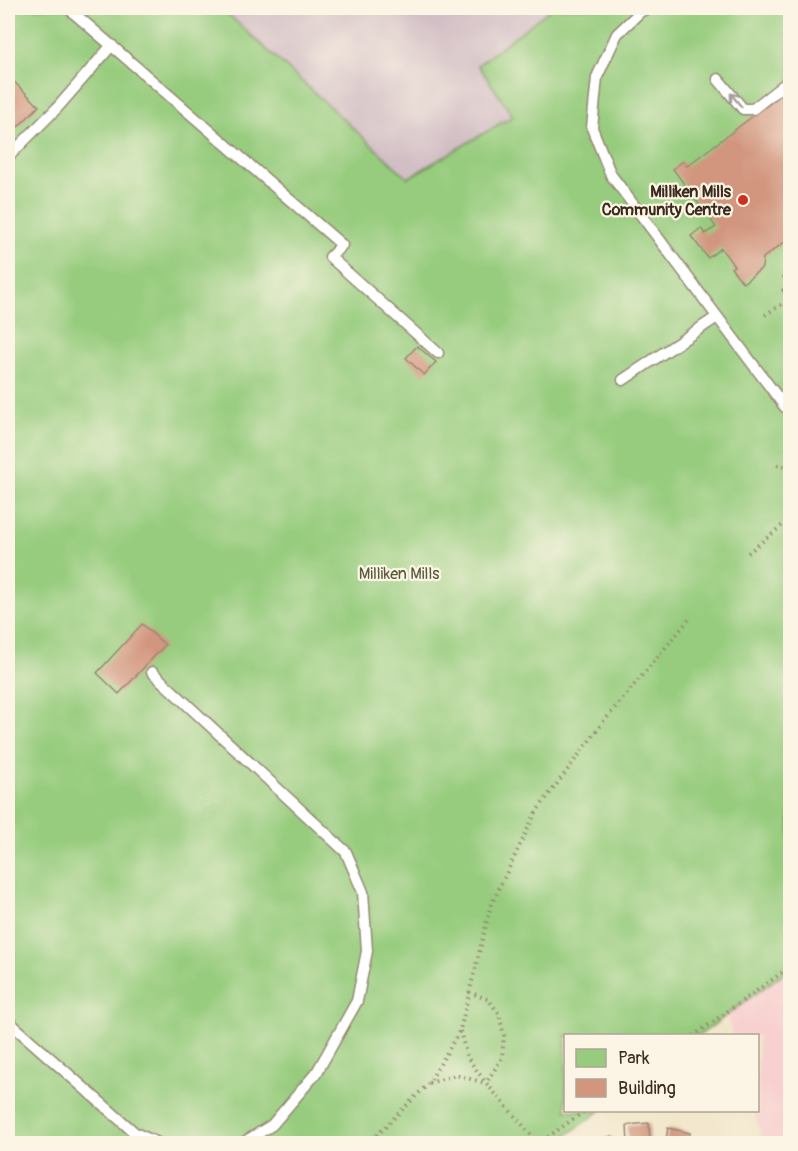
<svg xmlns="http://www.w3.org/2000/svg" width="798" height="1151" viewBox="0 0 798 1151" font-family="Pangolin,sans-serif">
<rect width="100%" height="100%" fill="#fcf5e5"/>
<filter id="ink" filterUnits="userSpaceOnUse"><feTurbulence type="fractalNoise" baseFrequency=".0167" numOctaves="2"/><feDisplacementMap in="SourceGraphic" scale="12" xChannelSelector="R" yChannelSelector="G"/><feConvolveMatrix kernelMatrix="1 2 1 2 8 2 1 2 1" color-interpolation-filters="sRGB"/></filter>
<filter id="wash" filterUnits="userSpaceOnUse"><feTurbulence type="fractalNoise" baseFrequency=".008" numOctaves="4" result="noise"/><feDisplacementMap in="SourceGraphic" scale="24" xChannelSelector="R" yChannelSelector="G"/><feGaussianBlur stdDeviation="1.35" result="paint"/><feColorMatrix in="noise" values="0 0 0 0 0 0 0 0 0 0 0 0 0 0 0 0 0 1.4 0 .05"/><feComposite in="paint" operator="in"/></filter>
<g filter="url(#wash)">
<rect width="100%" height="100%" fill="#f2e6ca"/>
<!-- built -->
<path fill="#f7d0cf" d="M790 968V1143H763L754 1111 758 1110V1036L732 1035 727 1016Z"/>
<!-- industrial -->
<path fill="#d2bec5" d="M221 8H552L478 65 513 116 408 178Z"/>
<!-- green -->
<path fill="#97cc7e" stroke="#697b4e" stroke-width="1.5" d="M8 8H221L408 178 513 116 478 65 552 8H790V968L700 1035 566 1036V1110L600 1111 556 1143H8Z"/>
<g id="blocks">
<!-- building -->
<path fill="#d2967f" d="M8 76 39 106 18 127 8 117Z
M790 88V238L763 258 762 268 743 283 731 268 734 266 721 248 708 258 691 236 701 228 705 234 716 227 673 169 683 161 687 166Z
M790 271V302L782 290 789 285 783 277Z
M417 346 436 362 424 375 406 358Z
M142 624 165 645 119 694 97 673Z
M649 1123 650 1144H628L627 1125Z
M668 1128 690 1133 687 1144H665Z
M612 1136 615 1144H593V1143Z"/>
</g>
</g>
<g filter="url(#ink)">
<use href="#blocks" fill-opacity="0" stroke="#968874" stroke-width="1.5"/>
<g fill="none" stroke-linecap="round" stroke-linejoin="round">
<defs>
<path id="service" d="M68 8 342 245 330 257 438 353
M650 8 641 11 617 34 597 77 592 128 611 175 785 407 790 409
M718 79 743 109H753L790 80
M8 157 58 107 112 45
M623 380 717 317
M152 672 346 852 363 892 367 951 357 1001 317 1072 272 1125 241 1144
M8 1021 135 1133 160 1144"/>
</defs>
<!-- service casing -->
<use href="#service" stroke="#968874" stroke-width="13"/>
<!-- path -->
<path stroke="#968874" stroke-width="4" stroke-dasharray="1.5 4.5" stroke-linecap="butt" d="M765 315 784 303 790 310
M777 465 787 467 790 471
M748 553 790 519
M469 992 489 1000 499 1014 504 1036 502 1058 486 1083
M460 1031 467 1057 486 1083 539 1144
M693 1036 790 967
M429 1083 456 1075 485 1083
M368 1144 429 1083 460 1030 491 905 536 812 604 721 691 617
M538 1144 586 1110"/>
<!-- service -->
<use href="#service" stroke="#fff" stroke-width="10"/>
</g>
<!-- one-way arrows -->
<defs><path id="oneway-shaft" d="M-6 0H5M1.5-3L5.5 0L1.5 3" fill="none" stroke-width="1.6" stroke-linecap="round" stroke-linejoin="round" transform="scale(1.5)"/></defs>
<use stroke="#a79f9a" href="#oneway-shaft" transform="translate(736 100) rotate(-129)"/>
</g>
<!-- markers -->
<circle fill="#c8321e" stroke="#fcf5e5" stroke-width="2" cx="743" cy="200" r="6"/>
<g text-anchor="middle" stroke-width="4.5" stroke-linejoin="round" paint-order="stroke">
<!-- poi labels -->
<g font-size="16" font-weight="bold" fill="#3b2a1e" stroke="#fcf5e5" text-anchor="end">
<text x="731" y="197">Milliken Mills<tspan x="731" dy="18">Community Centre</tspan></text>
</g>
<!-- park labels -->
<g font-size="16" fill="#575b3b" stroke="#fcf5e5">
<text x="399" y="579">Milliken Mills</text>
</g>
</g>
<!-- margin -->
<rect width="798" height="1151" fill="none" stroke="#fcf5e5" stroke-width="30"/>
<!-- legend -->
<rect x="564" y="1034" width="195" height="78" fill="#fcf5e5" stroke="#afa495" stroke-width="1.5"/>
<rect x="576" y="1049" width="30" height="18" fill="#97cc7e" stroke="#afa495" stroke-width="1.5"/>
<text x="618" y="1064" font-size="18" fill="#3b2a1e">Park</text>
<rect x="576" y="1079" width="30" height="18" fill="#d2967f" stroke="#afa495" stroke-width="1.5"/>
<text x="618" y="1094" font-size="18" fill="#3b2a1e">Building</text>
</svg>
